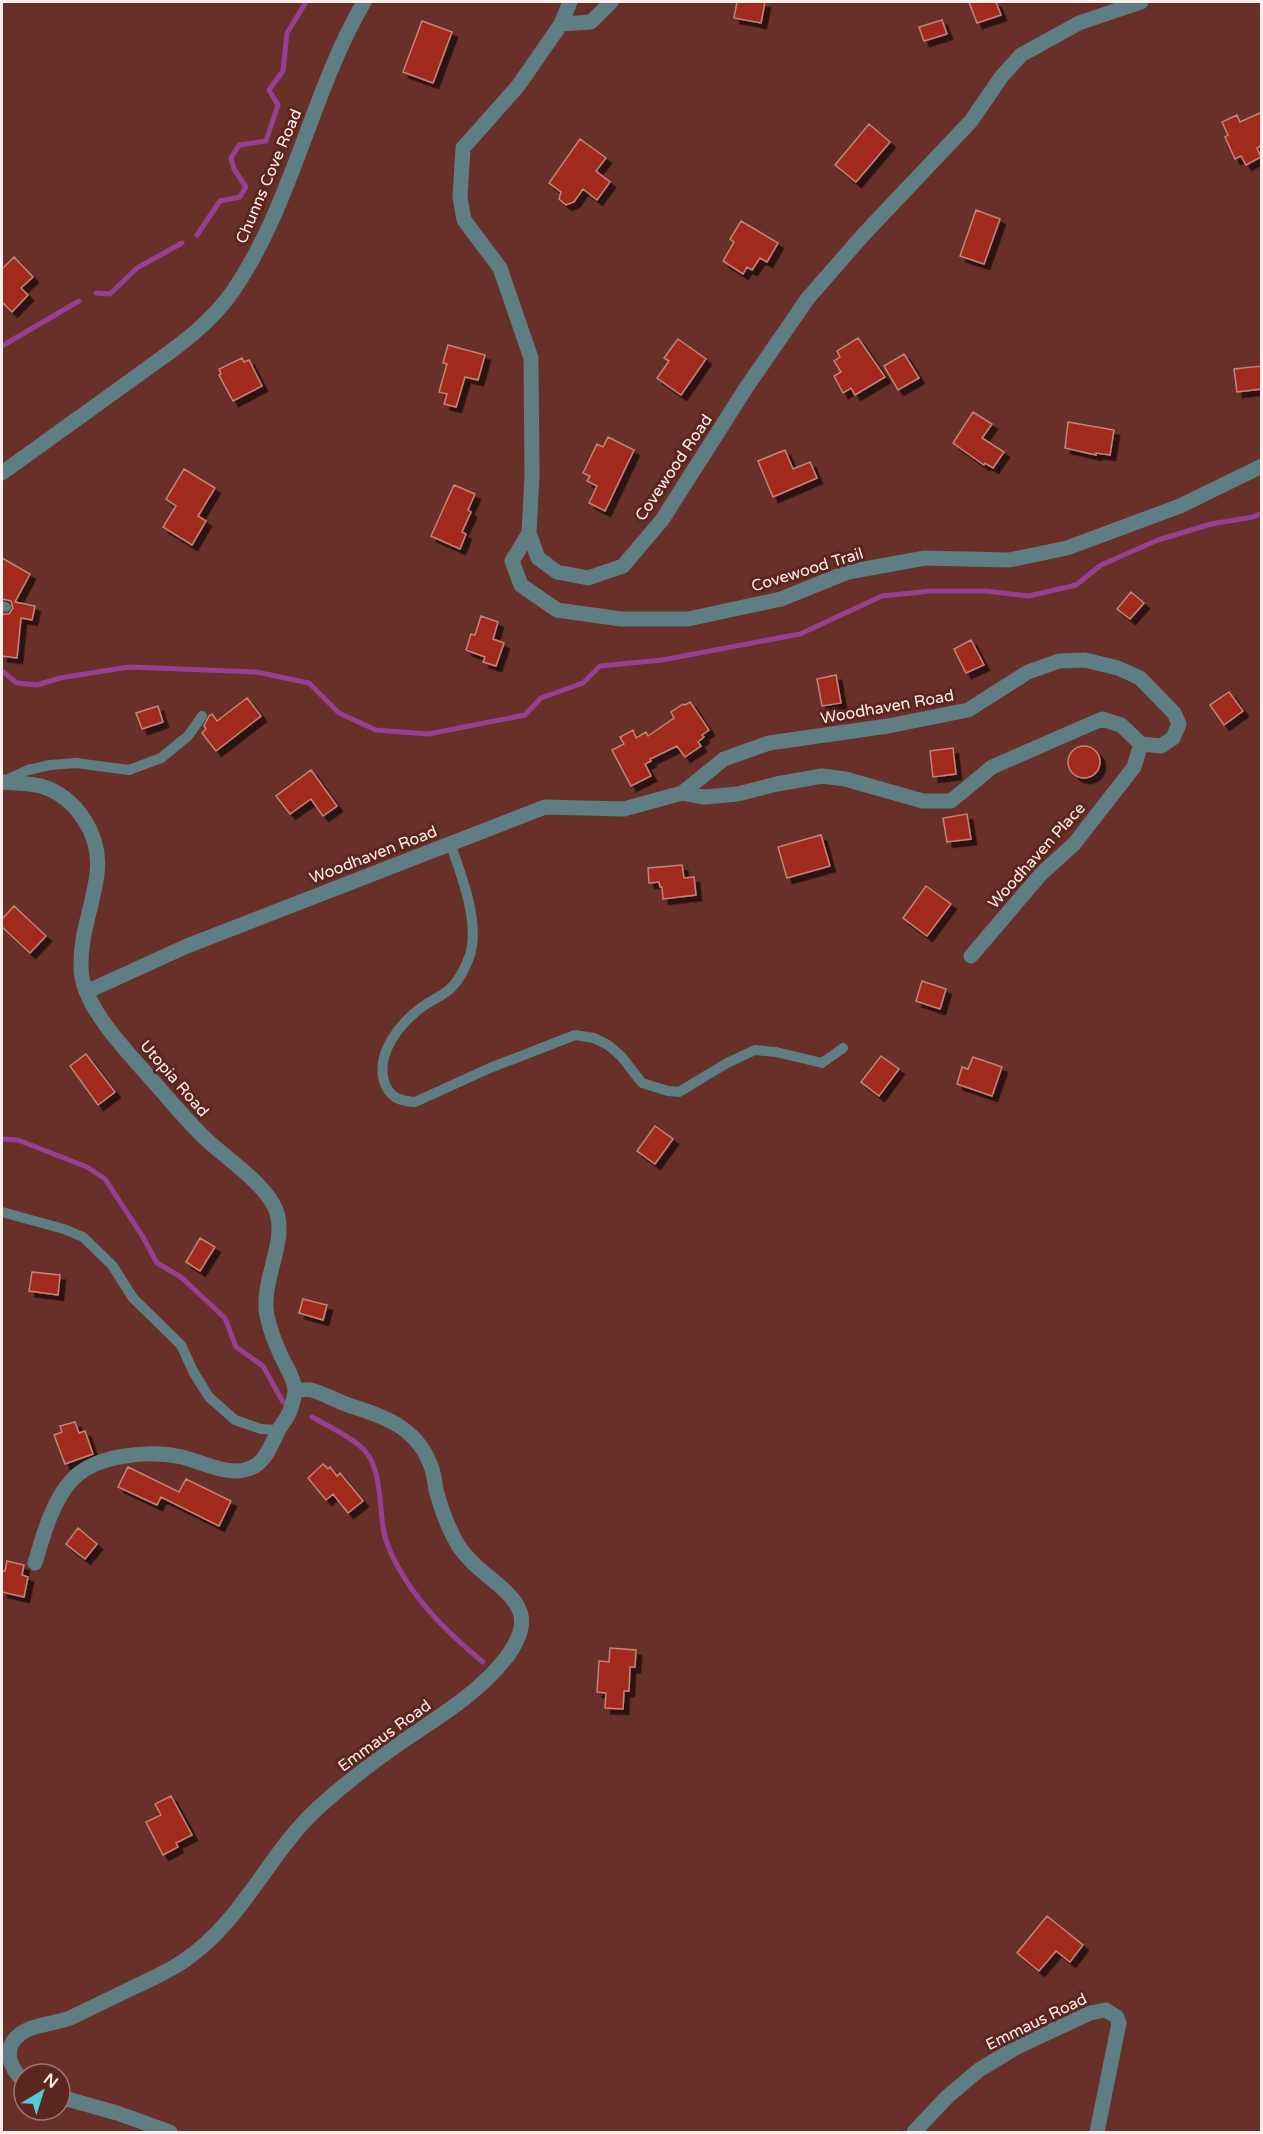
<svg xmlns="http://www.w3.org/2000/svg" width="1263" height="2134" viewBox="0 0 1263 2134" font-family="'Varela Round',sans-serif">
<defs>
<filter id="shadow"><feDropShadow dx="5.5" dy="5.5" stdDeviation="0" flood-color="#0009"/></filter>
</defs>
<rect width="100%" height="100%" fill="#683028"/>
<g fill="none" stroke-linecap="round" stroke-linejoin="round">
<!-- stream -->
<path stroke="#973f92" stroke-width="5" d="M197 235 220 201 240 197 246 187 234 169 231 158 239 145 266 141 278 105 269 90 283 71 287 33 306 2
M96 293 110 294 137 268 182 243
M2 346 79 301
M2 671 17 683 37 685 60 678 129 667 256 672 309 683 339 713 376 730 428 734 525 715 541 698 583 683 600 666 662 660 800 634 882 596 931 591H985L1029 596 1076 585 1101 565 1158 540 1211 524 1253 517 1262 513
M2 1139 18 1140 87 1167 105 1179 143 1237 157 1263 181 1277 225 1318 236 1347 263 1366 283 1402
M312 1417C328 1426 346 1434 360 1446 384 1465 378 1510 385 1537 388 1547 393 1558 398 1567 418 1604 451 1636 483 1662"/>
</g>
<!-- building -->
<path fill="#a22c1e" stroke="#c38378" stroke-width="1.5" filter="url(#shadow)" d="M737 2H765L761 23 734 18Z
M969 2H996L1001 15 977 23Z
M942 20 947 34 924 41 919 27Z
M422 21 452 32 433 83 403 72Z
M1262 112V145L1257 148 1261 157 1246 165 1241 156 1235 159 1225 137 1228 135 1222 122 1237 115 1240 122Z
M869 124 890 142 856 182 835 165Z
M580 139 606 158 596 171 610 182 597 200 583 189 574 202 566 205 559 199 561 192 549 183Z
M976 210 1000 219 984 264 960 256Z
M741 221 778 243 767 262 760 258 752 270 747 267 743 274 723 261 734 242 730 239Z
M14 257 33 277 21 288 28 295 12 312 2 302V269Z
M858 338 885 377 855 395 851 388 843 393 834 376 841 372 834 361 840 357 837 351Z
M678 339 706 359 681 395 657 378 669 361 664 358Z
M448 345 485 355 478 380 465 377 456 407 444 404 447 394 439 392 447 364 443 363Z
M904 354 919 378 898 390 884 366Z
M242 358 244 362 249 360 262 386 233 401 219 375 221 374 219 369Z
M1262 366V389L1237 392 1234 369Z
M973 412 992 424 982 438 1004 452 993 468 985 463 984 465 953 443Z
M1068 422 1114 430 1110 455 1096 453V455L1065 448Z
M608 437 634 450 605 511 589 503 597 486 587 481 590 476 583 473 597 444 603 447Z
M785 450 793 469 810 462 817 478 773 497 758 461Z
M184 469 215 488 198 516 206 521 192 545 163 527 176 506 166 499Z
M454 485 475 494 468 510 471 512 462 532 466 534 460 549 431 536Z
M2 558 30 574 15 602 35 606 32 620 21 618 17 658 2 656V614H9L13 608 11 601 2 599Z
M1131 592 1144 603 1130 619 1117 609Z
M481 616 498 622 493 639 504 643 496 666 483 662 485 657 466 650 471 634 475 635Z
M971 640 984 665 966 673 954 649Z
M836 675 841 703 822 706 817 679Z
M1229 692 1243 711 1224 725 1210 705Z
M247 698 261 716 216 751 202 733 206 729 204 726 209 716 212 714 217 721Z
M690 702 709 730 702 735 704 737 698 742 701 746 685 757 677 746 650 759 651 761 645 764 651 776 631 786 612 750 624 744 620 737 633 730 636 738 646 732 648 736 674 718 671 712 683 704 685 705Z
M158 706 163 722 142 729 136 713Z
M1068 762a16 16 0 1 1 32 0a16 16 0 1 1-32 0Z
M953 748 956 774 933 777 930 751Z
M311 770 337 806 323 816 311 799 290 814 276 796Z
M967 814 971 839 947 842 943 818Z
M821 835 830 866 787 878 778 847Z
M682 865 684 878 694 877 696 895 663 899 662 887H660L659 882 649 883 648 868Z
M926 886 951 904 927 936 903 918Z
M14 906 46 936 30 953 2 927V919Z
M922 981 946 989 940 1009 916 1001Z
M86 1054 115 1092 98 1105 70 1066Z
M881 1056 899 1069 879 1096 861 1082Z
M973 1057 1002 1067 992 1096 957 1084 962 1067 968 1069Z
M655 1126 673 1139 655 1164 637 1151Z
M200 1238 215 1247 200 1271 186 1262Z
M32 1272 60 1275 58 1295 29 1291Z
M303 1299 327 1305 323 1320 299 1313Z
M75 1422 79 1433 85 1431 93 1454 65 1464 54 1435 62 1432 60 1426Z
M323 1464 328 1469 330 1467 337 1476 340 1473 363 1501 348 1513 333 1494 326 1500 308 1478Z
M128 1467 179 1492 186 1479 231 1501 219 1526 161 1497 157 1505 118 1487Z
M78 1528 97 1544 85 1559 66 1544Z
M7 1561 24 1565 22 1575 28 1577 24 1597 2 1592V1571H5Z
M610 1648 636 1650 635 1667H630L629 1691H624L623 1709 605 1708 606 1693 597 1692 599 1661 609 1662Z
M171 1796 192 1835 176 1843 178 1847 163 1855 146 1822 161 1815 155 1804Z
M1047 1916 1083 1945 1070 1962 1056 1951 1039 1971 1017 1953Z"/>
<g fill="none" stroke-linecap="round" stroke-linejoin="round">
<!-- lane -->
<path stroke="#5f7e84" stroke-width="10" d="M2 606 6 607
M6 780 28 770 50 765 76 763 129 770 161 758 188 736 202 716
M450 843C461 874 480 922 470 955 466 966 460 979 452 987 445 995 431 1000 422 1007 400 1023 376 1053 384 1081 389 1097 399 1101 415 1102L490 1068 575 1035 594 1038 608 1045 621 1056 642 1083 668 1091 679 1092 727 1063 755 1050 776 1052 822 1063 843 1048
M2 1212 64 1229 83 1237 112 1265 133 1298 181 1345 194 1373 209 1397 235 1420 261 1429 279 1430"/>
<!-- street -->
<path stroke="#5f7e84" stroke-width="15" d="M570 2 561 24 518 86 463 148 460 197 464 220 500 268 531 358 532 476 529 533 538 558 557 572 588 578 623 566 662 520 746 388 808 298 864 234 971 121 1002 76 1021 55 1079 23 1141 2
M561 24 591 22 611 2
M2 473C43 443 85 413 127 383 165 355 206 330 233 291 293 203 311 93 364 2
M529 533 512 561 521 585 557 610 621 619H688L781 599 848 572 925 558 1009 560 1067 548 1180 506 1262 466
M2 782C14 783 28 783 41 786 77 797 102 836 97 874 93 906 80 934 81 968 82 1007 127 1051 152 1080 171 1101 188 1123 209 1142 229 1160 266 1185 276 1210 288 1242 260 1281 267 1316 270 1330 276 1345 282 1358 287 1368 294 1378 295 1390 295 1396 292 1405 290 1411 287 1418 282 1424 278 1431 271 1445 265 1464 248 1469 227 1476 202 1462 182 1457 150 1450 94 1454 71 1481 52 1502 43 1536 35 1563
M971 956 1041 874 1074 844 1134 767 1141 744
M86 992 187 946 545 807 624 809 682 793 724 759 769 743 888 726 968 710 1028 672 1059 661 1085 660 1118 668 1140 678 1174 713 1179 724 1173 738 1161 746 1141 744 1121 725 1102 719 992 767 951 801H923L845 779 822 776 777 784 738 794 704 797 682 793
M24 2081C10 2069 2 2049 19 2035 32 2024 55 2024 70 2018 89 2009 109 1999 128 1990 147 1981 168 1972 185 1960 243 1921 269 1852 319 1807 339 1789 361 1771 382 1756 422 1726 469 1702 501 1664 556 1599 487 1590 458 1545 448 1528 441 1509 436 1490 435 1483 434 1475 432 1469 419 1429 387 1417 351 1406 338 1402 321 1392 311 1390 306 1389 300 1390 295 1391
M60 2097 117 2113 170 2132
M914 2132 947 2097 979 2070 1015 2048 1090 2013 1106 2010 1117 2017 1119 2023 1097 2132"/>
</g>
<g text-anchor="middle" stroke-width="6" stroke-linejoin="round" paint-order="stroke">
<!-- street labels -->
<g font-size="16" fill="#feefec" stroke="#5c251e">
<text transform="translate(268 176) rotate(-67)" y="6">Chunns Cove Road</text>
<text transform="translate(673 467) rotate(-56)" y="6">Covewood Road</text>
<text transform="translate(807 569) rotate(-17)" y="6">Covewood Trail</text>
<text transform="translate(887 706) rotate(-10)" y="6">Woodhaven Road</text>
<text transform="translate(373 854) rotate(-21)" y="6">Woodhaven Road</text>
<text transform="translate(1036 855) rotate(-48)" y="6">Woodhaven Place</text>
<text transform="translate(175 1078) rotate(49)" y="6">Utopia Road</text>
<text transform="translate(384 1735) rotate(-36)" y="6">Emmaus Road</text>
<text transform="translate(1036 2021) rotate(-26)" y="6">Emmaus Road</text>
</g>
</g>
<!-- border -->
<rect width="1263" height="2134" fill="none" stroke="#feefec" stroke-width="6"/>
<!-- north arrow -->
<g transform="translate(42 2092) rotate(38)"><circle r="28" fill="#5c251e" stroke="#9d7670" stroke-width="1.5"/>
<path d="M0-4.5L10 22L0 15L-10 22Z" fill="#54cade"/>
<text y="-9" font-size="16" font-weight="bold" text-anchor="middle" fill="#feefec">N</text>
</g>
</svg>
